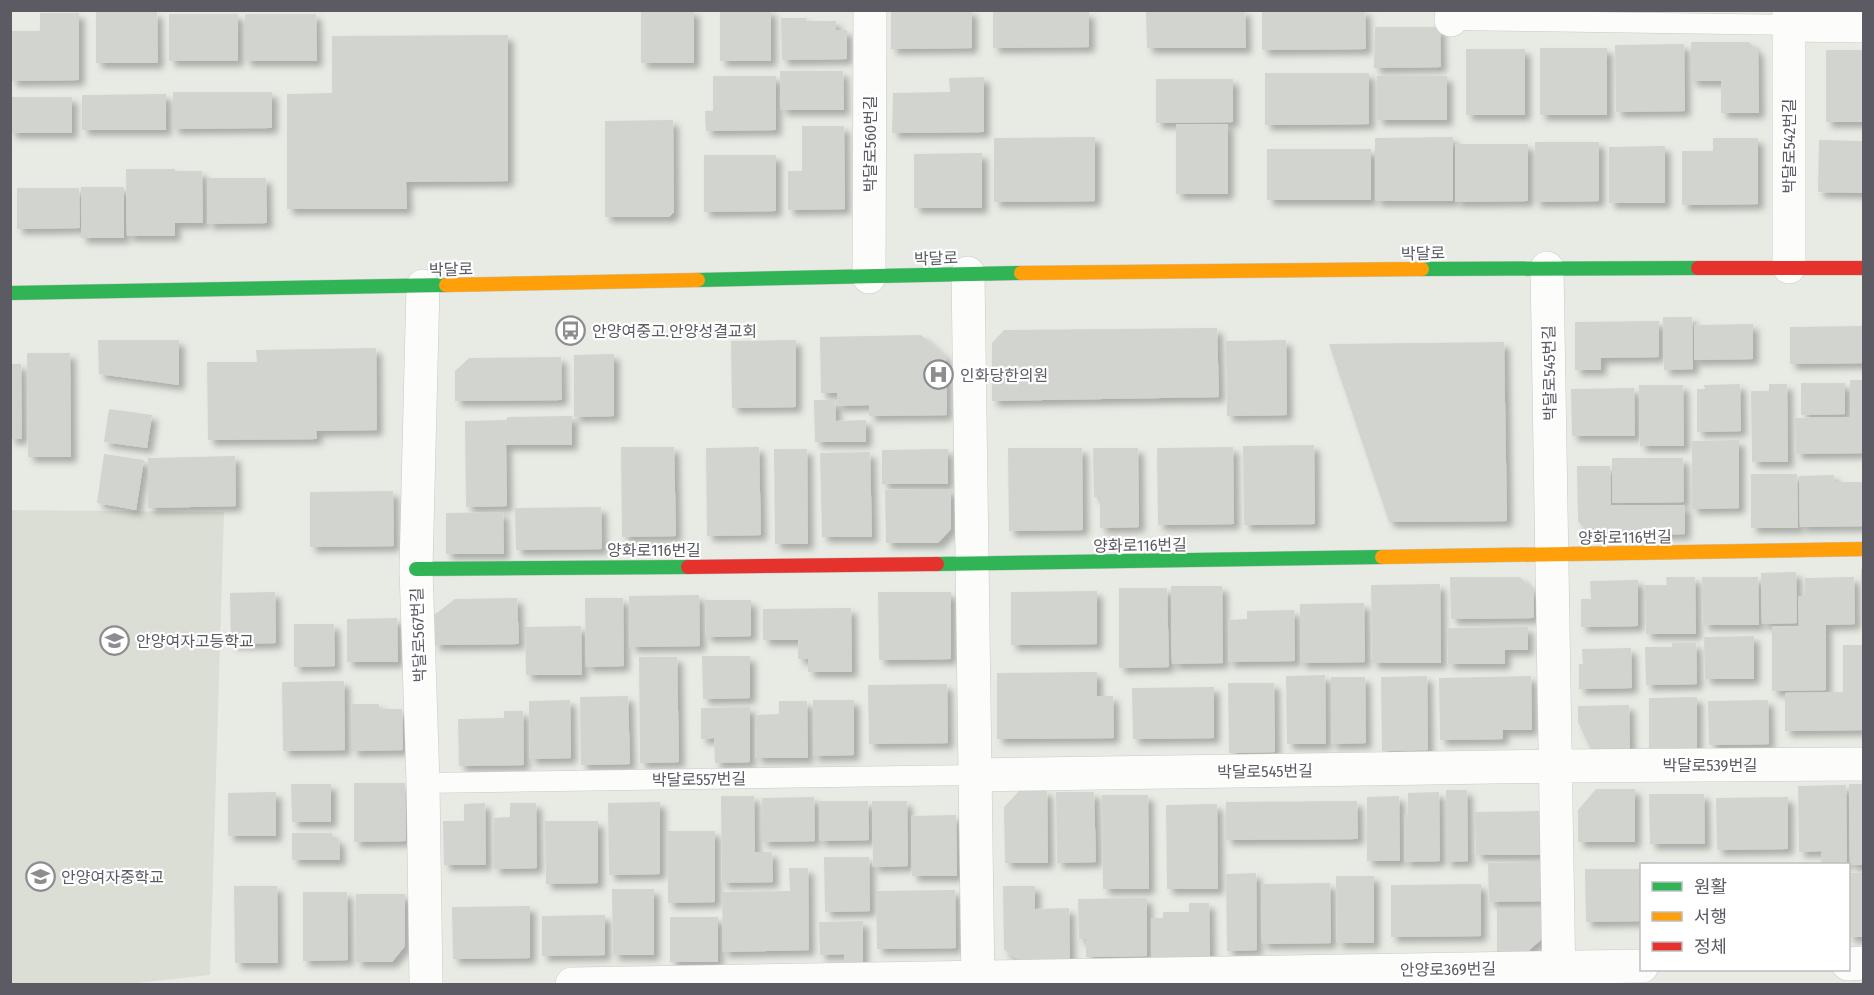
<svg xmlns="http://www.w3.org/2000/svg" width="1874" height="995" viewBox="0 0 1874 995" font-family="'Fira Sans Condensed','Noto Sans KR',sans-serif">
<defs>
<filter id="shadow"><feDropShadow dx="5.5" dy="5.5" stdDeviation="3" flood-color="#0004"/></filter>
</defs>
<rect width="100%" height="100%" fill="#e8ebe4"/>
<!-- education -->
<path fill="#daded4" d="M11 510 224 512 210 975 127 984H11Z"/>
<!-- building -->
<path fill="#d2d4cf" filter="url(#shadow)" d="M641 10H694V63H641Z
M720 10H771V61H720Z
M891 10H972V48L891 49Z
M1146 10H1245L1246 48H1147Z
M1262 10H1365L1366 49 1262 50Z
M96 12H157L158 63H96Z
M993 12H1089V47L993 48Z
M40 13H79V80L11 81V31H40Z
M169 14H238V61H169Z
M245 14H316L317 61H245Z
M781 18H807L806 21H836V30H847V59L782 60Z
M1375 27H1440L1441 67 1374 68Z
M508 35V181L406 182 407 209H287V94L332 93V36Z
M1691 42H1749L1758 51 1759 113H1721V81H1691Z
M1684 44 1685 111 1616 112 1615 45Z
M1540 48H1607V115H1540Z
M1466 49H1525V115H1466Z
M1826 50H1864V122H1826Z
M780 71H843L844 110H781Z
M1265 73H1369V124L1265 125Z
M713 76H776V130L706 131 705 111H713Z
M1377 76H1447V120H1377Z
M984 77V132L892 133 893 93 950 92 949 78Z
M1156 79H1233V122L1156 123Z
M173 92H272V128L173 129Z
M166 94V130H82V95Z
M10 97H72V133H10Z
M673 120 674 212 669 217H605V121Z
M1176 124H1228V194H1176Z
M802 126H844L845 209 788 210V171H802Z
M1095 137V201L994 202V138Z
M1453 137V201H1375V138Z
M1713 138H1758V204L1682 205V151H1713Z
M1819 140 1864 141V193L1818 192Z
M1535 142H1599V201L1535 202Z
M1455 144H1528V201L1455 202Z
M1665 146V203H1609V147Z
M1267 149H1371V200H1267Z
M982 153V208H914V154Z
M704 155H776V211L704 212Z
M126 169H175V171H202L203 223H175V236H127Z
M207 178H266L267 223 207 224Z
M81 187H124V238H81Z
M17 188H79L80 228 17 229Z
M1663 317H1692L1693 369 1664 370Z
M1659 321V357L1601 358V370H1575V322Z
M1753 324V359L1694 360V325Z
M1864 326V363L1790 364V327Z
M1217 328 1219 397 992 401V343L1004 330Z
M921 335 946 357 947 415 869 416V405L837 406V393H821L820 337Z
M98 340H179V385L99 374Z
M796 340V407L732 408 731 341Z
M1286 340 1287 415 1227 416 1226 341Z
M1504 342 1507 521 1389 522 1329 344Z
M376 348 377 430 316 431 317 439 208 440 207 362H257L256 350Z
M27 353H70L71 457H28Z
M614 354V416L574 417V355Z
M561 357 562 400 455 401V371L469 358Z
M10 364H21L22 439H10Z
M1850 380H1864V453L1796 454 1795 418 1851 417Z
M1801 383H1845V414L1801 415Z
M1740 384 1741 431 1697 432V389H1705L1704 385Z
M1769 384H1787L1788 462H1752L1751 391H1769Z
M1639 385H1683L1684 446H1640Z
M1634 388 1635 436H1572L1571 389Z
M814 400H835L836 421 866 420V442H815Z
M109 409 152 415 147 448 104 442Z
M572 416V445H506L507 506 466 507 465 421 507 420V417Z
M1739 440V508L1692 509V441Z
M1314 445 1315 524 1244 525 1243 446Z
M621 447H674L676 536 622 537Z
M759 447 761 535 707 536 706 448Z
M1233 447 1234 524 1158 525 1157 448Z
M1008 448H1082L1083 530 1009 531Z
M1093 448H1138L1139 527 1100 528V497H1094Z
M774 449H807L808 544H775Z
M948 449V484H882V450Z
M870 452 872 537H822L820 453Z
M104 454 144 460 136 510 97 503Z
M235 456 236 506 148 508V458Z
M1612 458H1683L1684 502 1612 503Z
M1577 466H1610L1611 505H1685V534L1591 536 1578 521Z
M1751 474H1797L1798 528H1751Z
M1834 475 1835 482H1864V526L1800 527 1799 476Z
M951 489V529L938 543H886L885 490Z
M393 491 394 546 310 547V492Z
M601 507 602 549 516 550 515 508Z
M503 512 504 554H446V513Z
M1861 569H1864V608H1861Z
M1796 572 1797 623 1762 624 1761 573Z
M1450 577H1520L1534 592V618L1451 619Z
M1666 577H1695L1696 634H1646L1645 585H1667Z
M1702 577H1758L1759 625H1703Z
M1854 577 1855 624 1826 625V690L1772 691V626H1799L1798 596H1805V578Z
M1638 580V626L1581 627V599H1591L1590 581Z
M1440 584 1441 663H1372L1371 585Z
M1171 586H1222L1223 663 1172 664Z
M1119 588H1167L1169 667 1119 668Z
M1097 591V644L1011 645V592Z
M275 592 276 643 231 644 230 593Z
M878 592H951V659L879 660Z
M699 595 700 646 630 647 629 596Z
M517 598 519 644 434 645V615L455 599Z
M585 598H623L624 666 586 667Z
M705 600H751V636L706 637Z
M1364 603 1365 662 1300 663V604Z
M851 608 852 672H808V659H798V640H763V609Z
M1294 610 1295 661 1228 662V620L1247 619V611Z
M397 618 398 662H347V619Z
M294 624H334L335 666 294 667Z
M581 626 582 675H526L525 627Z
M1528 627V650H1505V664H1448L1447 628Z
M1754 636V679H1705L1704 637Z
M1672 643H1696L1697 684 1646 685 1645 647H1672Z
M1843 645H1864V730L1785 731V693L1843 692Z
M1631 648 1632 688 1579 689V664H1583L1582 649Z
M702 656H750V698L703 699Z
M639 657H677L679 762 640 763Z
M1097 672V696H1113L1114 738 997 739V673Z
M1325 675 1326 744H1287L1286 676Z
M1427 676 1428 750 1382 751 1381 677Z
M1531 676 1532 730H1503V739L1440 740 1439 678Z
M1331 677H1365L1366 743 1331 744Z
M344 681 345 750 283 751 282 682Z
M1228 683H1274L1275 752 1229 753Z
M947 684 948 743 869 744 868 685Z
M1214 687V738L1133 739 1132 688Z
M628 696 630 764 581 765 580 697Z
M1697 697V748L1649 749V698Z
M570 700 571 758 530 759 529 701Z
M813 700H854V755L813 756Z
M1768 700 1769 744 1709 745 1708 701Z
M779 701H807L808 758H756L755 715 779 714Z
M352 704H379V709H402L403 750 352 751Z
M1629 705 1630 751 1592 752 1578 722V706Z
M750 707V762L715 763 714 738 701 739V708Z
M504 711H523L524 765 459 766 458 719 504 718Z
M354 783H405L406 841 354 842Z
M291 784H331V822H292Z
M1849 784H1864V865H1850Z
M1846 785 1847 864H1821V851L1799 852 1798 786Z
M1596 789H1635V842H1578V810Z
M1047 790 1048 863H1005L1004 807 1019 791Z
M1446 790H1467L1468 861 1446 862Z
M276 792V836H228V793Z
M1056 792H1094L1096 862 1057 863Z
M1439 792 1440 861 1404 862V815H1408V793Z
M1649 794H1704L1705 844H1650Z
M1102 795H1148L1149 889H1103Z
M721 796H754L755 852H772L773 882 722 883Z
M1399 796 1400 861H1367V797Z
M814 797 815 841 762 842V798Z
M1788 797V849L1717 850 1716 798Z
M819 801H868L869 840 819 841Z
M872 801H907L908 866 873 867Z
M1357 801 1358 839 1226 840V802Z
M660 802V874L609 875 608 803Z
M485 803 486 865H444L443 821H464V804Z
M510 803H536L537 868 494 869V818L510 817Z
M1217 804 1218 889H1167L1166 805Z
M1540 811V855H1476L1475 812Z
M956 815 957 876H912L911 816Z
M545 821H598V883L546 884Z
M668 831H715V902L668 903Z
M292 833H332V839H339L340 860H292Z
M824 857H869L870 911 825 912Z
M1541 862 1542 901 1489 902 1488 863Z
M789 868H808L809 950 723 952 722 892 790 891Z
M1585 869H1639L1640 921 1586 922Z
M1256 873 1257 950 1227 951 1226 874Z
M1848 873H1864V937H1848Z
M1336 876H1374V943H1337Z
M1330 883 1331 943 1262 944 1261 884Z
M1481 884V936L1391 937V885Z
M234 886H277L278 963H235Z
M1003 886H1035V909L1069 908 1070 959 1019 960 1004 950Z
M612 889H654V955H613Z
M955 890 956 948 877 949 876 891Z
M303 892H347L348 960 303 961Z
M356 894H405V946L392 962H356Z
M1147 898V956L1086 957V939H1079L1078 899Z
M1189 903H1209L1210 957 1152 958 1151 918H1163V912H1189Z
M530 906V958L453 959 452 907Z
M1497 908H1542L1543 938 1526 953H1497Z
M605 915V955L542 956V916Z
M670 917H718V962H670Z
M863 921V963L844 964V954L820 955 819 922Z"/>
<g fill="none" stroke-linecap="round" stroke-linejoin="round">
<defs>
<path id="lane" d="M1451 20 1789 25
M423 783 975 775"/>
<path id="street" d="M1451 20 1452 10
M1789 25 1864 26
M1789 267V10
M1547 268 1559 984
M968 273 978 984
M869 277 870 10
M423 286 416 569 423 783 426 984
M975 775 1556 766 1864 764
M1848 964 1864 963
M572 984 1642 966"/>
<path id="fast" d="M1422 269 1698 268
M698 280 1021 273
M10 293 446 285
M937 564 1382 557
M416 569 688 567"/>
<path id="slow" d="M1021 273 1422 269
M446 285 698 280
M1382 557 1864 549"/>
<path id="jam" d="M1698 268H1864
M688 567 937 564"/>
</defs>
<!-- lane casing -->
<use href="#lane" stroke="#c8c9c9" stroke-width="21"/>
<!-- street casing -->
<use href="#street" stroke="#c8c9c9" stroke-width="34"/>
<!-- fast casing -->
<use href="#fast" stroke="#c6c7c6" stroke-width="15"/>
<!-- slow casing -->
<use href="#slow" stroke="#c6c7c6" stroke-width="15"/>
<!-- jam casing -->
<use href="#jam" stroke="#c6c7c6" stroke-width="15"/>
<!-- lane -->
<use href="#lane" stroke="#fcfcfb" stroke-width="20"/>
<!-- street -->
<use href="#street" stroke="#fcfcfb" stroke-width="33"/>
<!-- fast -->
<use href="#fast" stroke="#30b455" stroke-width="14"/>
<!-- slow -->
<use href="#slow" stroke="#ff9f0a" stroke-width="14"/>
<!-- jam -->
<use href="#jam" stroke="#e5322d" stroke-width="14"/>
</g>
<!-- icons -->
<defs>
<symbol id="bus-ring" viewBox="-11 -11 22 22"><circle r="9.5" fill="#fff" stroke="#8d8d90" stroke-width="1.5"/><path d="M-5-6H5V4H4V6H2V4H-2V6H-4V4H-5ZM-3.5-4V0h7V-4ZM-3.5 1.2v1.5H-2V1.2ZM2 1.2v1.5H3.5V1.2Z" fill="#8d8d90"/></symbol>
<symbol id="hospital-ring" viewBox="-11 -11 22 22"><circle r="9.5" fill="#fff" stroke="#8d8d90" stroke-width="1.5"/><path d="M-5-5h3v3.5h4V-5h3V5h-3V1.5h-4V5h-3Z" fill="#8d8d90"/></symbol>
<symbol id="school-ring" viewBox="-11 -11 22 22"><circle r="9.5" fill="#fff" stroke="#8d8d90" stroke-width="1.5"/><path d="M0-5L7-2L0 1L-7-2ZM-4 1L0 2.5L4 1V4Q0 6-4 4Z" fill="#8d8d90"/></symbol>
</defs>
<g fill-rule="evenodd">
<use href="#bus-ring" x="554" y="314" width="33" height="33"/>
<use href="#hospital-ring" x="922" y="358" width="33" height="33"/>
<use href="#school-ring" x="98" y="624" width="33" height="33"/>
<use href="#school-ring" x="24" y="860" width="33" height="33"/>
</g>
<g text-anchor="middle" stroke-width="4.5" stroke-linejoin="round" paint-order="stroke">
<!-- street labels -->
<g font-size="16" fill="#5c5a63" stroke="#fff">
<text transform="translate(870 144) rotate(-90)" y="6">박달로560번길</text>
<text transform="translate(1789 146) rotate(-90)" y="6">박달로542번길</text>
<text transform="translate(1423 253) rotate(-1)" y="6">박달로</text>
<text transform="translate(936 258) rotate(-2)" y="6">박달로</text>
<text transform="translate(451 269) rotate(-1)" y="6">박달로</text>
<text transform="translate(1549 373) rotate(-91)" y="6">박달로545번길</text>
<text transform="translate(1625 537) rotate(-1)" y="6">양화로116번길</text>
<text transform="translate(1140 545) rotate(-1)" y="6">양화로116번길</text>
<text x="654" y="556">양화로116번길</text>
<text transform="translate(418 635) rotate(-92)" y="6">박달로567번길</text>
<text x="1710" y="771">박달로539번길</text>
<text transform="translate(1265 771) rotate(-1)" y="6">박달로545번길</text>
<text transform="translate(699 779) rotate(-1)" y="6">박달로557번길</text>
<text transform="translate(1448 969) rotate(-1)" y="6">안양로369번길</text>
</g>
<!-- poi labels -->
<g font-size="16" fill="#5c5a63" stroke="#fff" text-anchor="start">
<text x="592" y="337">안양여중고.안양성결교회</text>
<text x="960" y="381">인화당한의원</text>
<text x="136" y="647">안양여자고등학교</text>
<text x="61" y="883">안양여자중학교</text>
</g>
</g>
<!-- border -->
<rect width="1874" height="995" fill="none" stroke="#5c5a63" stroke-width="24"/>
<!-- legend -->
<rect x="1640" y="863" width="210" height="108" fill="#ffffff" stroke="#bebdc1" stroke-width="1.5"/>
<rect x="1652" y="882" width="30" height="9" fill="#30b455" stroke="#bebdc1" stroke-width="1.5"/>
<text x="1694" y="893" font-size="18" fill="#5c5a63">원활</text>
<rect x="1652" y="912" width="30" height="9" fill="#ff9f0a" stroke="#bebdc1" stroke-width="1.5"/>
<text x="1694" y="923" font-size="18" fill="#5c5a63">서행</text>
<rect x="1652" y="942" width="30" height="9" fill="#e5322d" stroke="#bebdc1" stroke-width="1.5"/>
<text x="1694" y="953" font-size="18" fill="#5c5a63">정체</text>
</svg>
